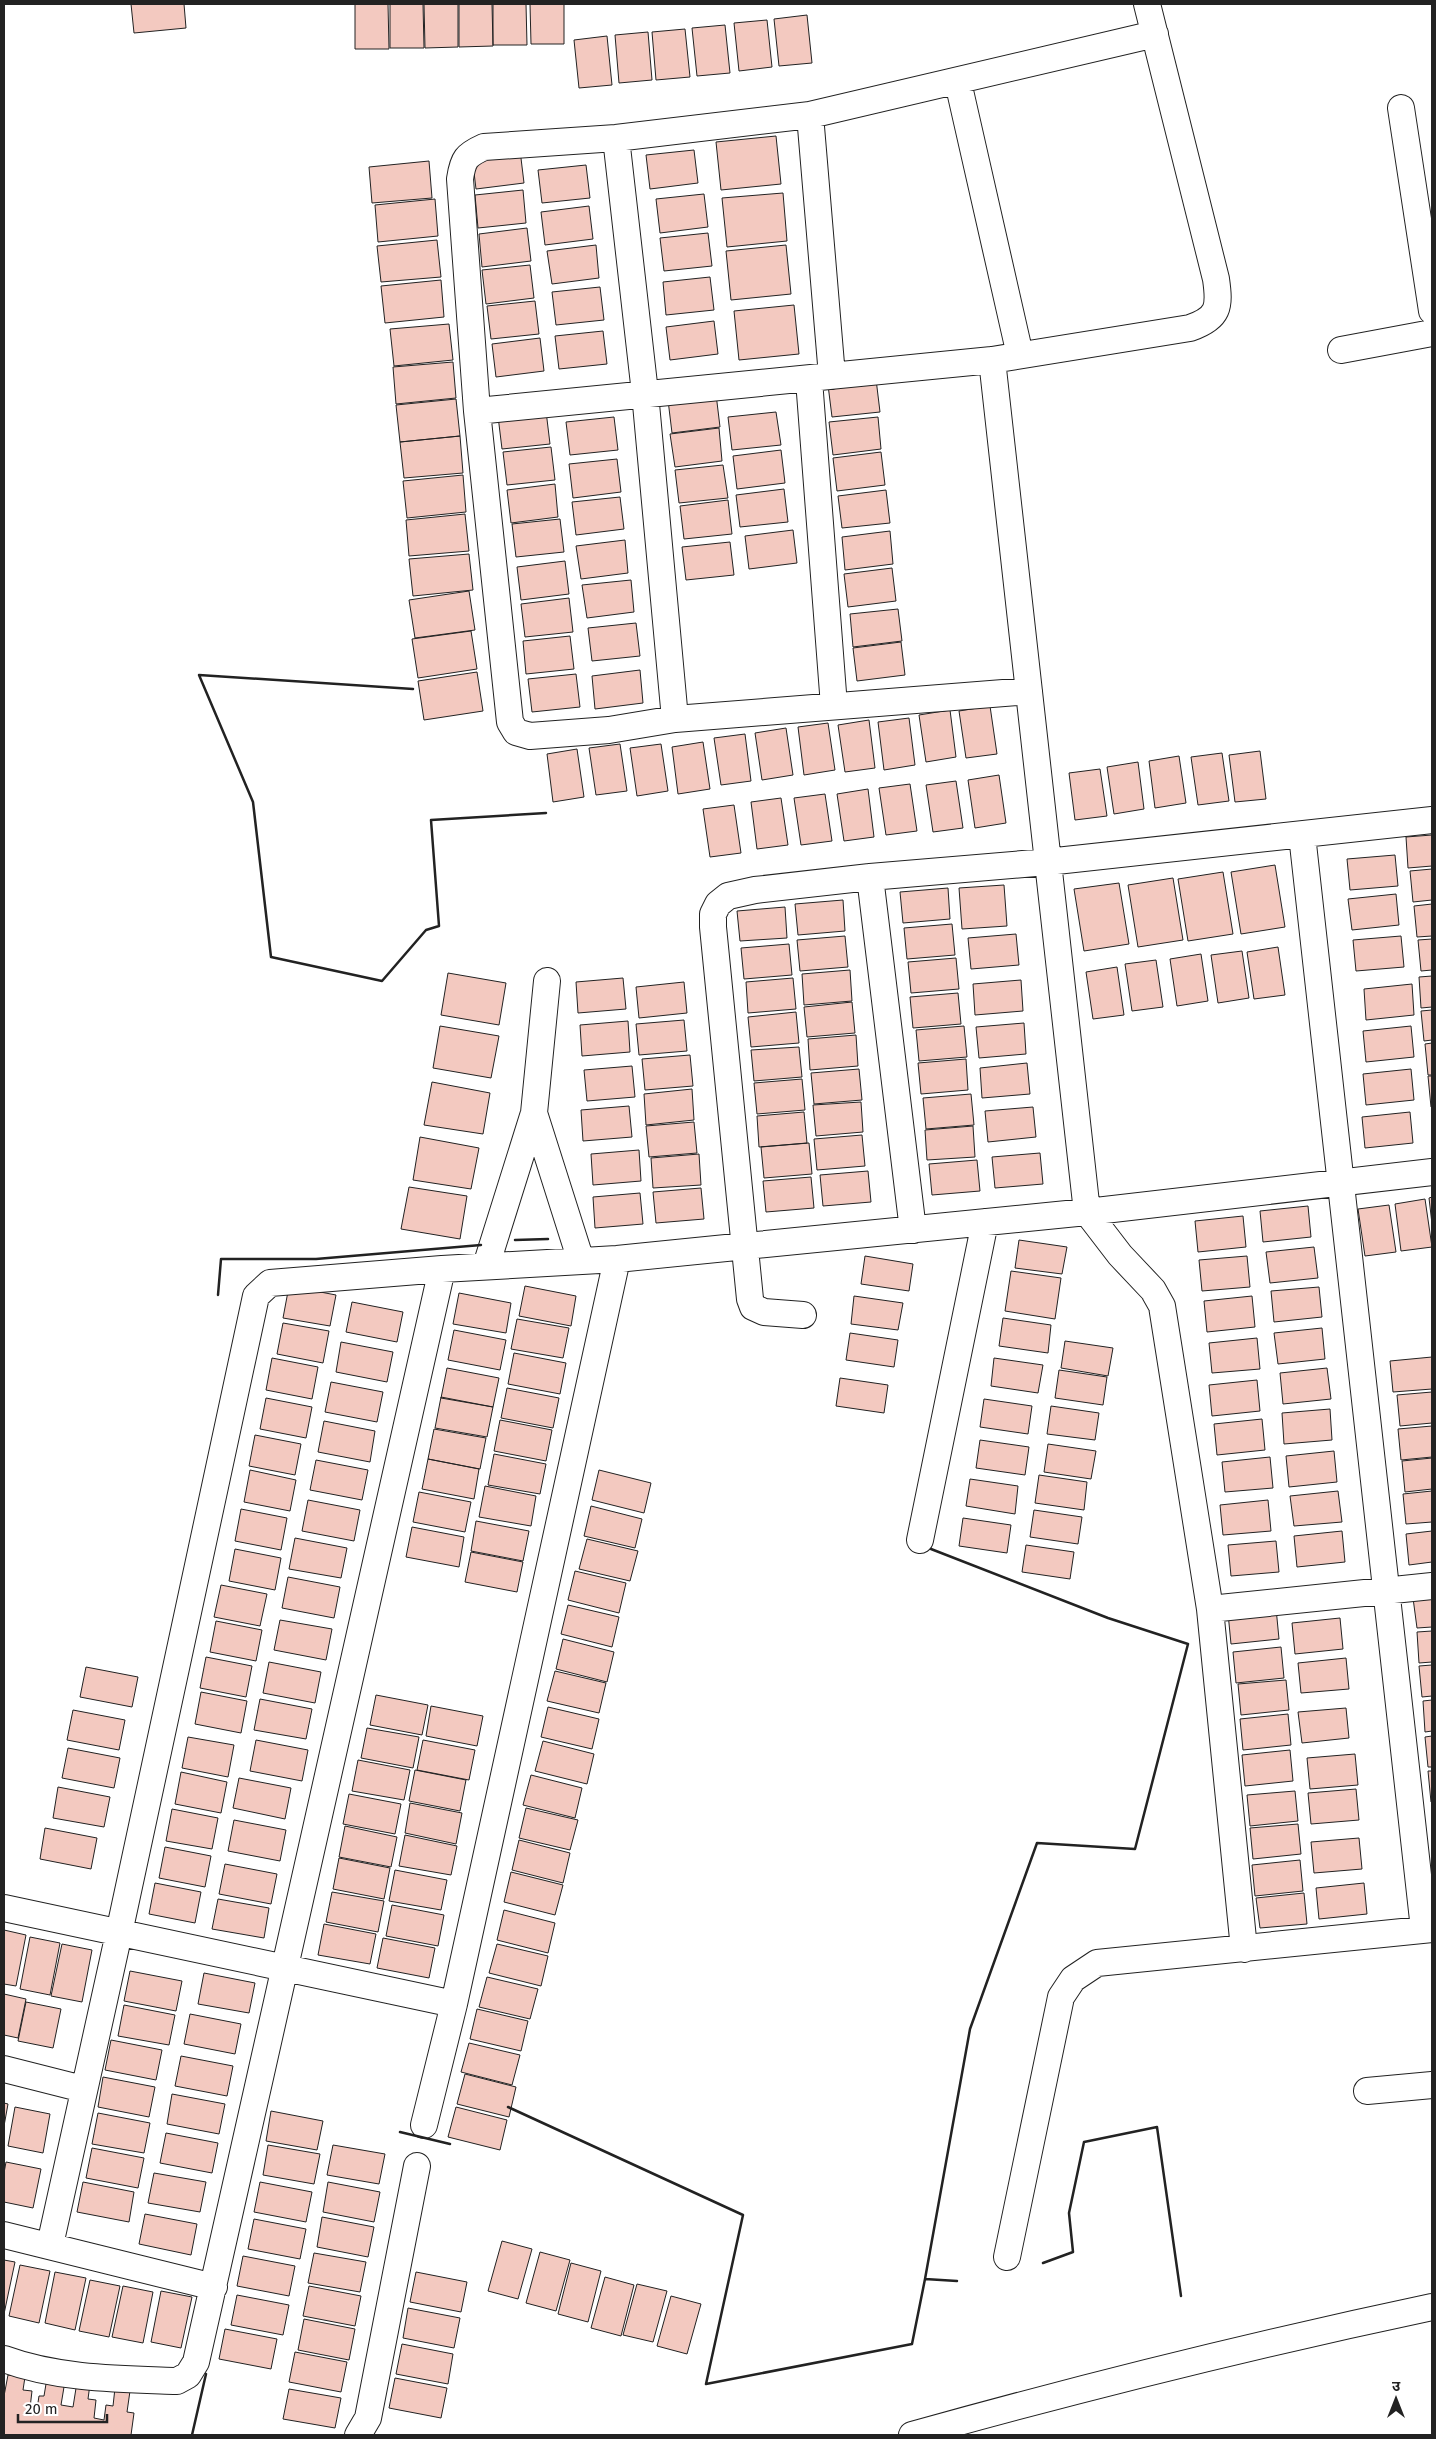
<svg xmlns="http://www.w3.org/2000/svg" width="1436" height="2439" viewBox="0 0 1436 2439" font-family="'Fira Sans','Noto Sans Devanagari',sans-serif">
<rect width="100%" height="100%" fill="#fff"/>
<!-- building -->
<path fill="#f3c9c0" stroke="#222" d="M131 4H184L186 28 134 33Z
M355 4H388L389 49H355Z
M390 4H423L424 48H390Z
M424 4H458V47L425 48Z
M459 4H492L493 46 459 47Z
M493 4H526L527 45H493Z
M530 4H564V44H531Z
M807 15 812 63 779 66 774 19Z
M767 20 772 67 739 71 734 23Z
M725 25 730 73 697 76 692 28Z
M685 29 690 77 656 80 652 32Z
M648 32 652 80 619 83 615 35Z
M607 36 612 85 579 88 574 40Z
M776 136 781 184 721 190 716 142Z
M520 150 524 183 476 189 472 156Z
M694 150 698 183 650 189 646 155Z
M429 161 432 198 372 203 369 167Z
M586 165 590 198 542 203 538 170Z
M523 190 526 223 478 228 475 195Z
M783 193 787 241 727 247 722 198Z
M704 194 708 227 660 233 656 199Z
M435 199 438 236 378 242 375 205Z
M589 206 593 239 545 245 541 212Z
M527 228 531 261 482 267 479 234Z
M708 233 712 266 664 271 660 238Z
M437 240 441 277 381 282 377 246Z
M596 245 599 278 552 284 547 251Z
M786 245 791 294 731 300 726 251Z
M530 265 534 298 486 304 482 270Z
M710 277 714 310 666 315 663 282Z
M441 280 444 317 385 323 381 286Z
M600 287 604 320 556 325 552 292Z
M535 301 539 334 491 339 487 306Z
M794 305 799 354 739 360 734 311Z
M714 321 718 354 670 360 666 327Z
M449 324 453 360 394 366 390 329Z
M603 331 607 364 559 369 555 336Z
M540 338 544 371 496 377 492 344Z
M453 362 456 398 396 404 393 367Z
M876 379 880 412 832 417 828 385Z
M716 394 720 427 672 433 668 400Z
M456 399 460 436 400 442 396 405Z
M546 411 550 444 502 449 498 416Z
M776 412 781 445 732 450 728 417Z
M614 417 618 450 570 455 566 422Z
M878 417 881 449 833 455 829 422Z
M719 428 722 461 675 467 670 434Z
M460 436 463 473 404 478 400 442Z
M551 447 555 480 507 485 503 452Z
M781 450 785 483 737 489 733 456Z
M881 452 885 485 837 491 833 458Z
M617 459 621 492 573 498 569 464Z
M723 465 728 498 679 503 675 470Z
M463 475 466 512 407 518 403 481Z
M555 484 558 517 511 523 507 490Z
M784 489 788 522 740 527 736 495Z
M886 490 890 523 842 528 838 496Z
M620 497 624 529 576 535 572 502Z
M728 500 732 534 684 539 680 506Z
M465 514 469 551 409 556 406 520Z
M560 519 564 552 516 557 512 524Z
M793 530 797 563 749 569 745 536Z
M890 531 893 564 845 570 842 537Z
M625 540 628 573 581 579 576 546Z
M730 542 734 575 686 580 682 547Z
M469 554 473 590 413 596 409 559Z
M565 561 569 594 521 600 517 567Z
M892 568 896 601 848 607 844 574Z
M631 580 634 612 587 618 582 585Z
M469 591 475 630 415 638 409 600Z
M569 598 573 632 525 637 521 604Z
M898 609 902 641 853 647 850 614Z
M636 623 640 656 592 661 588 628Z
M471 631 477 669 418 678 412 639Z
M570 636 574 669 526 674 523 641Z
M901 642 905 675 857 681 853 648Z
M640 670 643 703 595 709 592 676Z
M477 672 483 711 424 720 418 681Z
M576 674 580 707 532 712 528 679Z
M990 706 997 754 966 758 959 711Z
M950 710 956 757 926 762 919 715Z
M909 718 915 765 884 770 878 722Z
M869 720 875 768 845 772 838 725Z
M828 723 835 770 804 775 798 727Z
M786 728 793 775 762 780 755 733Z
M745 734 751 781 721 785 714 738Z
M703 742 710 789 678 794 672 747Z
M620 744 627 791 596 795 589 748Z
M661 744 668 791 637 796 630 748Z
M577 749 584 797 553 802 547 754Z
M1260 751 1266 799 1235 802 1229 755Z
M1222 753 1229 801 1198 805 1191 757Z
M1179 756 1186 803 1155 808 1149 761Z
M1138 762 1144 809 1114 814 1107 767Z
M1100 769 1107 816 1075 820 1069 773Z
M999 775 1006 823 975 828 968 780Z
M956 781 963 828 933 832 926 785Z
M910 784 917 831 886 835 879 788Z
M868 789 874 837 844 841 837 794Z
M825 794 832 841 801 845 794 798Z
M781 798 788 845 757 849 751 802Z
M734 805 741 853 710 857 703 809Z
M1432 835V866L1408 868 1406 837Z
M1395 855 1398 886 1350 890 1347 859Z
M1275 865 1285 927 1241 934 1231 872Z
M1432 869V900L1413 902 1410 871Z
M1223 872 1233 934 1188 941 1178 879Z
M1173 878 1183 940 1138 947 1128 885Z
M1119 883 1129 944 1084 951 1074 889Z
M1004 885 1007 926 962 929 959 888Z
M948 888 950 919 903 923 900 892Z
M1396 894 1399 925 1352 930 1348 899Z
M843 900 845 931 798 935 795 904Z
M1432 904V936L1417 937 1414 906Z
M785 907 787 938 740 941 737 911Z
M952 924 955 955 907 959 904 928Z
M1016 934 1019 965 971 969 968 938Z
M845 936 848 967 800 971 797 940Z
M1401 936 1404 967 1356 971 1353 940Z
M1432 939V970L1421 971 1418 940Z
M789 944 792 975 744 979 741 948Z
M1278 947 1285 995 1254 999 1247 952Z
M1242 951 1249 998 1218 1003 1211 955Z
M1201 954 1208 1001 1177 1006 1170 959Z
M956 958 959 989 911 993 908 962Z
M1156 960 1163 1007 1132 1011 1125 964Z
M1117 967 1124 1015 1093 1019 1086 972Z
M850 970 852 1001 804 1005 802 974Z
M448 973 506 983 499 1025 441 1015Z
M1432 976V1007L1421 1008 1419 977Z
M623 978 626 1009 578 1013 576 982Z
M793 978 796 1009 748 1013 746 982Z
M1021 980 1023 1011 975 1015 973 984Z
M684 982 687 1013 639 1018 636 987Z
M1412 984 1414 1015 1366 1020 1364 989Z
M958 993 961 1024 913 1028 910 997Z
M852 1002 855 1033 807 1037 804 1007Z
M1432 1010V1040L1424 1041 1421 1011Z
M796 1012 799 1043 751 1047 748 1017Z
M684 1020 687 1051 639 1055 636 1024Z
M628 1021 630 1052 582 1056 580 1025Z
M1024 1023 1026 1054 979 1058 976 1027Z
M440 1026 499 1036 491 1078 433 1068Z
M964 1026 967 1057 919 1061 916 1030Z
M1411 1026 1414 1057 1366 1062 1363 1031Z
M856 1035 858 1066 810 1070 808 1039Z
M1432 1043V1075H1428L1425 1044Z
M799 1047 802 1077 754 1081 751 1050Z
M690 1055 693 1086 645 1090 642 1059Z
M966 1059 968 1090 921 1094 918 1063Z
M1027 1063 1030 1094 982 1098 980 1068Z
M632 1066 635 1097 587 1101 584 1070Z
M859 1069 862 1100 814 1104 811 1073Z
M1411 1069 1414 1100 1366 1105 1363 1074Z
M1428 1076H1432V1107H1431Z
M802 1079 805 1110 757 1114 754 1083Z
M432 1082 490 1093 483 1134 424 1125Z
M692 1089 694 1120 646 1125 644 1094Z
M971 1094 974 1125 926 1129 923 1098Z
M861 1102 863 1132 816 1136 813 1105Z
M629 1106 632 1137 583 1141 581 1110Z
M1033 1107 1036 1137 988 1142 985 1111Z
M804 1112 807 1143 759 1147 757 1116Z
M1410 1112 1413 1143 1365 1148 1362 1117Z
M694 1122 697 1153 649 1157 646 1126Z
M973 1126 975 1157 927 1160 925 1130Z
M862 1135 865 1166 817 1170 814 1139Z
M420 1137 479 1148 471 1189 413 1180Z
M809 1143 812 1174 764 1178 761 1147Z
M639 1150 641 1181 593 1185 591 1154Z
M1040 1153 1043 1184 995 1188 992 1157Z
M699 1154 701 1185 653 1188 651 1158Z
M977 1160 980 1191 932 1195 929 1164Z
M868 1171 871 1202 823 1206 820 1175Z
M811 1177 814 1208 766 1212 763 1181Z
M409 1187 467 1196 460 1239 401 1229Z
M701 1188 704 1219 656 1223 653 1192Z
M640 1193 643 1224 595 1228 593 1197Z
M1432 1197V1224L1429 1198Z
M1425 1199 1432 1247 1401 1251 1395 1204Z
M1389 1205 1396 1252 1365 1256 1358 1209Z
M1308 1206 1311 1237 1263 1242 1260 1211Z
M1243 1216 1246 1247 1198 1252 1195 1221Z
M1019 1240 1067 1247 1062 1274 1015 1268Z
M1314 1247 1318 1278 1270 1283 1266 1252Z
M865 1256 913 1264 909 1291 861 1284Z
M1247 1256 1250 1287 1202 1291 1199 1260Z
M1011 1271 1061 1278 1055 1319 1005 1311Z
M289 1286 336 1295 330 1326 283 1318Z
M525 1286 576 1296 571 1326 519 1316Z
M1319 1287 1322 1317 1274 1322 1271 1291Z
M459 1293 511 1303 506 1333 453 1324Z
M854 1296 903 1303 898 1330 851 1324Z
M1252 1296 1255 1327 1207 1332 1204 1301Z
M352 1302 403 1312 397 1342 346 1332Z
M1003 1318 1051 1325 1048 1353 999 1346Z
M517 1319 569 1328 563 1358 511 1349Z
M283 1323 329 1331 323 1363 277 1354Z
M1322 1328 1325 1359 1278 1364 1274 1333Z
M454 1330 506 1340 500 1370 448 1360Z
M850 1333 898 1340 894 1367 846 1360Z
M1257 1338 1260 1369 1212 1373 1209 1343Z
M1065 1341 1113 1348 1108 1376 1061 1368Z
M341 1342 393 1352 387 1382 336 1372Z
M514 1353 566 1363 560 1394 508 1384Z
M1432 1357V1389L1393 1392 1390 1361Z
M272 1358 318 1367 312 1399 266 1390Z
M994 1358 1043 1365 1038 1393 991 1386Z
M447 1368 499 1378 493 1407 441 1398Z
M1327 1368 1331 1399 1283 1404 1280 1373Z
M1059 1370 1107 1377 1103 1405 1055 1398Z
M840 1378 888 1385 884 1413 836 1406Z
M1257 1380 1260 1411 1212 1416 1209 1385Z
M331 1382 383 1392 377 1422 325 1412Z
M507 1388 559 1398 553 1428 501 1418Z
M1432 1392V1423L1400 1426 1397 1395Z
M441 1397 493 1407 487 1437 435 1428Z
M266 1398 312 1407 306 1438 260 1429Z
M984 1399 1032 1406 1028 1434 980 1427Z
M1051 1406 1099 1413 1095 1440 1047 1434Z
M1330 1409 1332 1440 1284 1444 1282 1413Z
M1262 1419 1265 1450 1217 1455 1214 1424Z
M500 1420 552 1430 546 1461 494 1451Z
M324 1421 375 1431 370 1462 318 1452Z
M1432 1426V1457L1401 1460 1398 1429Z
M434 1429 486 1438 480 1469 428 1459Z
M255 1435 301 1444 295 1475 249 1466Z
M980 1440 1029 1447 1025 1475 976 1468Z
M1048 1444 1096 1451 1091 1479 1044 1472Z
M1334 1451 1337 1482 1289 1487 1286 1456Z
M494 1454 546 1464 540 1494 488 1485Z
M1270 1457 1273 1488 1225 1492 1222 1462Z
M1432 1458V1489L1405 1492 1402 1461Z
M428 1459 479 1469 474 1499 422 1489Z
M316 1460 368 1470 362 1500 310 1490Z
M250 1470 296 1480 290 1511 244 1502Z
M599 1470 651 1483 644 1513 592 1500Z
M1039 1475 1087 1482 1084 1510 1035 1503Z
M970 1479 1018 1486 1015 1514 966 1506Z
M485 1486 536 1496 531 1526 479 1517Z
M1338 1491 1342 1522 1294 1526 1290 1496Z
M1432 1491V1522L1406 1524 1403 1494Z
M419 1492 471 1502 465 1532 413 1522Z
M308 1500 360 1510 354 1541 302 1531Z
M1268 1500 1271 1531 1223 1535 1220 1505Z
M591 1506 642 1519 635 1548 584 1536Z
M241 1509 287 1518 281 1550 235 1541Z
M1034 1510 1082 1517 1078 1544 1030 1537Z
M963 1518 1011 1525 1007 1553 959 1546Z
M476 1521 529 1531 523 1561 471 1551Z
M412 1527 464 1537 459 1567 406 1557Z
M1342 1531 1345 1562 1297 1567 1294 1536Z
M1432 1531V1562L1409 1565 1406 1534Z
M295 1538 347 1548 341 1578 289 1569Z
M587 1539 638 1551 630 1581 579 1569Z
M1276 1541 1279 1572 1231 1576 1228 1545Z
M1026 1545 1074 1552 1070 1579 1022 1572Z
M235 1549 281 1558 275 1590 229 1581Z
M471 1552 523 1562 517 1592 465 1582Z
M575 1571 626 1583 619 1613 568 1600Z
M288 1577 340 1587 334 1618 282 1608Z
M221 1585 267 1594 260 1626 214 1617Z
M1432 1596V1627L1417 1628 1413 1598Z
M568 1605 619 1617 612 1647 561 1634Z
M1276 1608 1279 1639 1231 1644 1228 1613Z
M1340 1618 1343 1649 1295 1654 1292 1623Z
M280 1620 332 1629 326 1660 274 1650Z
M216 1621 262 1630 256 1661 210 1652Z
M1432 1631V1662L1419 1663 1417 1632Z
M563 1639 614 1652 607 1682 556 1669Z
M1281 1647 1284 1678 1236 1683 1233 1652Z
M206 1657 252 1666 246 1697 200 1688Z
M1346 1658 1349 1689 1301 1693 1298 1663Z
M269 1662 321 1672 315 1703 263 1693Z
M1432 1665V1696L1422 1697 1419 1666Z
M86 1667 138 1677 132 1707 80 1697Z
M555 1671 606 1683 599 1713 547 1701Z
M1286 1680 1289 1710 1241 1715 1238 1684Z
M201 1692 247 1701 241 1733 195 1724Z
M376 1695 428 1705 422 1735 370 1725Z
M260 1699 312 1709 306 1739 254 1730Z
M1432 1700V1731L1425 1732 1423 1701Z
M431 1706 483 1716 477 1746 426 1736Z
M548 1707 599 1719 592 1749 541 1737Z
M1346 1708 1349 1738 1302 1743 1298 1712Z
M73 1710 125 1720 119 1750 67 1740Z
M1288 1714 1291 1745 1243 1750 1240 1719Z
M367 1728 419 1737 413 1768 361 1758Z
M1432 1736V1767H1428L1425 1737Z
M188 1737 234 1745 228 1777 182 1768Z
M256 1740 308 1750 302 1781 250 1771Z
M423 1740 475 1750 469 1780 417 1770Z
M543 1741 594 1754 587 1784 535 1771Z
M68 1748 120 1758 114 1788 62 1778Z
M1290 1750 1293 1781 1245 1786 1242 1755Z
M1355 1754 1358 1785 1310 1789 1307 1758Z
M358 1760 410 1770 404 1800 352 1791Z
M415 1770 466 1780 460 1811 409 1801Z
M1428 1771H1432V1802H1431Z
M181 1772 227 1782 221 1813 175 1804Z
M531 1775 582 1788 575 1818 523 1805Z
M239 1778 291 1788 285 1819 233 1808Z
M58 1787 110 1797 104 1827 53 1818Z
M1356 1789 1359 1820 1311 1824 1308 1793Z
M1295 1791 1298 1821 1250 1826 1247 1795Z
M349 1794 401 1804 395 1834 343 1824Z
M410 1803 462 1813 456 1844 405 1833Z
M526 1808 578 1820 570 1850 519 1838Z
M172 1809 218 1818 212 1849 166 1841Z
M234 1820 286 1830 280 1861 228 1851Z
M1298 1824 1301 1854 1253 1859 1250 1828Z
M345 1826 397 1837 391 1867 339 1857Z
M45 1828 97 1838 91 1869 40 1859Z
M405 1835 457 1846 451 1875 399 1866Z
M1359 1838 1362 1869 1314 1873 1311 1842Z
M519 1840 570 1853 563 1883 512 1870Z
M165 1847 211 1856 205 1887 159 1878Z
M339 1858 390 1868 384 1899 333 1889Z
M1300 1860 1303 1891 1255 1896 1252 1865Z
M225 1864 277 1874 271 1904 219 1894Z
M395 1870 447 1880 441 1910 389 1901Z
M511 1872 563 1885 555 1915 504 1902Z
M155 1883 201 1892 195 1923 149 1914Z
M1364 1883 1367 1914 1319 1919 1316 1888Z
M332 1892 384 1901 378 1932 326 1922Z
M1304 1893 1307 1924 1260 1928 1256 1898Z
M218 1899 269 1908 264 1938 212 1929Z
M392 1905 444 1915 438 1946 386 1936Z
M504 1910 555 1923 548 1953 497 1940Z
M324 1924 376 1934 370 1964 318 1955Z
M4 1930 26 1935 16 1986 4 1984Z
M30 1937 60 1943 50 1995 20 1989Z
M383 1938 435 1948 429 1978 377 1968Z
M62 1944 92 1950 82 2002 51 1996Z
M497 1944 548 1956 541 1986 489 1973Z
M130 1971 182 1981 176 2011 124 2001Z
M204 1973 255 1983 249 2013 198 2004Z
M487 1977 538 1989 530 2019 479 2007Z
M4 1994 26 1999 18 2038 4 2035Z
M26 2002 61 2009 53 2048 18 2041Z
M124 2005 175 2015 169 2045 118 2036Z
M477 2009 528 2021 521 2051 470 2039Z
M190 2014 241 2024 235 2054 184 2044Z
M111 2040 162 2050 156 2080 105 2070Z
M469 2043 520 2055 512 2085 461 2072Z
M181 2056 233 2066 227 2096 175 2086Z
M465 2074 516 2087 509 2117 457 2104Z
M103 2077 155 2087 149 2117 98 2107Z
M172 2094 225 2104 219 2134 167 2124Z
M4 2103 8 2104 4 2126Z
M15 2107 50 2114 43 2153 8 2146Z
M456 2107 507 2120 500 2150 448 2137Z
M271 2111 323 2121 317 2150 266 2141Z
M98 2113 150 2123 144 2153 92 2144Z
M166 2133 218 2143 212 2173 160 2163Z
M268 2145 320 2154 314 2184 263 2175Z
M333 2145 385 2154 379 2184 327 2175Z
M92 2148 144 2158 138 2188 86 2178Z
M6 2162 41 2169 33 2208 4 2202V2173Z
M154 2173 206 2182 200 2212 148 2203Z
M83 2182 134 2192 129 2222 77 2212Z
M260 2182 312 2192 306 2222 254 2212Z
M328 2182 380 2192 374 2222 323 2212Z
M145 2214 197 2224 191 2255 139 2244Z
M322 2217 374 2227 368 2257 317 2247Z
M254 2219 306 2229 300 2259 248 2249Z
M502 2241 532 2249 518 2299 488 2291Z
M540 2252 570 2260 556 2311 526 2303Z
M314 2253 366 2262 360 2292 308 2283Z
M243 2256 295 2266 289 2296 237 2286Z
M4 2260 15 2262 4 2314Z
M571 2263 601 2271 588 2322 558 2314Z
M20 2265 50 2271 39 2323 9 2316Z
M55 2272 86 2278 75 2330 45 2323Z
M416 2272 467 2282 461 2312 410 2302Z
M605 2277 634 2285 621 2336 591 2328Z
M90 2280 120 2286 109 2337 79 2331Z
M637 2284 667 2291 653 2342 623 2335Z
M123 2286 153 2292 143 2343 112 2337Z
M309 2286 361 2296 355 2326 303 2316Z
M161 2291 192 2297 181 2348 151 2342Z
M237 2295 289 2305 283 2335 231 2325Z
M671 2296 701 2304 687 2354 657 2346Z
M408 2308 460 2318 454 2348 403 2338Z
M304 2319 355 2329 349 2360 298 2350Z
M225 2329 277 2339 271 2369 219 2359Z
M402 2344 453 2354 448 2384 396 2374Z
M295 2352 347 2362 341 2392 289 2382Z
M8 2375 25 2377 23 2390 32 2391 30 2408 37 2409 39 2396H44L47 2378 65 2381 61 2405 73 2407 77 2382 90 2384 88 2399 96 2400 94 2418 104 2420 106 2405 113 2406 115 2388 130 2391 127 2412 134 2413 131 2435H4V2396Z
M395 2378 447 2388 441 2418 389 2408Z
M289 2389 341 2398 335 2428 283 2419Z"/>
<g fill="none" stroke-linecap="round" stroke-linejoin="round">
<defs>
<path id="street" d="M958 82 1020 355
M1401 108 1432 311
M810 115 832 376
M616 138 645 393 675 719
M1341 350 1432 333
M992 360 1087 1212 1120 1255 1153 1290 1162 1306 1210 1609 1244 1949
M809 380 834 706
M477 411 992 360 1190 328C1219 318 1220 307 1216 279L1147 4
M1029 691 675 719 609 730 530 736 516 732 510 722 477 411 460 179C463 159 466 155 484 147L616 138 810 115 1155 34
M1302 835 1424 1929
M870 877 913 1230
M534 1113 581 1261
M486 1266 534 1113 547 981
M803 1315 764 1312 753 1307 750 1299 713 927V914L718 904 728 896 755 890 870 877 1047 862 1432 820
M920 1540 985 1222
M1210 1609 1432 1586
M4 1908 454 2004
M4 2069 83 2089
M1367 2091 1432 2085
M424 2125 454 2004 617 1259
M4 2235 214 2287
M50 2245 119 1933 256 1296 270 1283 442 1269 617 1259 746 1246 1087 1212 1432 1172
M1007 2257 1061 1997 1073 1979 1097 1963 1432 1929
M4 2359C58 2379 120 2379 177 2381L188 2375 196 2362 442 1269
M358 2435 368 2418 417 2166
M912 2435C1084 2387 1257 2344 1432 2307"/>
</defs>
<!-- street casing -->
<use href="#street" stroke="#222" stroke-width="28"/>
<!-- street -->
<use href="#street" stroke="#fff" stroke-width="26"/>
<!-- wall -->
<path stroke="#222" stroke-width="2.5" d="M413 689 199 675 253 802 271 957 382 981 426 930 439 926 431 820 546 813
M515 1240 548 1239
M218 1295 221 1259H316L481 1245
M508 2107 743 2215 706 2384 912 2344 925 2279 957 2281
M400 2132 450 2144
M1043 2263 1073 2252 1069 2213 1084 2142 1157 2127 1181 2296
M925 2279 970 2029 1037 1843 1135 1849 1188 1644 1108 1618 931 1549
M192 2435 206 2374"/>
</g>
<!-- border -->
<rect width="1436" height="2439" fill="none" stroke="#222222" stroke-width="10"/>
<!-- north arrow -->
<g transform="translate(1396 2399)" stroke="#ffffff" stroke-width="4" paint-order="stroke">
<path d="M0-4L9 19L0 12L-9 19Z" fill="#222222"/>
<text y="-8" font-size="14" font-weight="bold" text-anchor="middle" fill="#222222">उ</text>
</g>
<!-- scale -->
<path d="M18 2414v8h89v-8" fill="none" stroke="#222222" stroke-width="2.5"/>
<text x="25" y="2414" font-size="15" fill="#222222" stroke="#ffffff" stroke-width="4" paint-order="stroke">20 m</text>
</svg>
